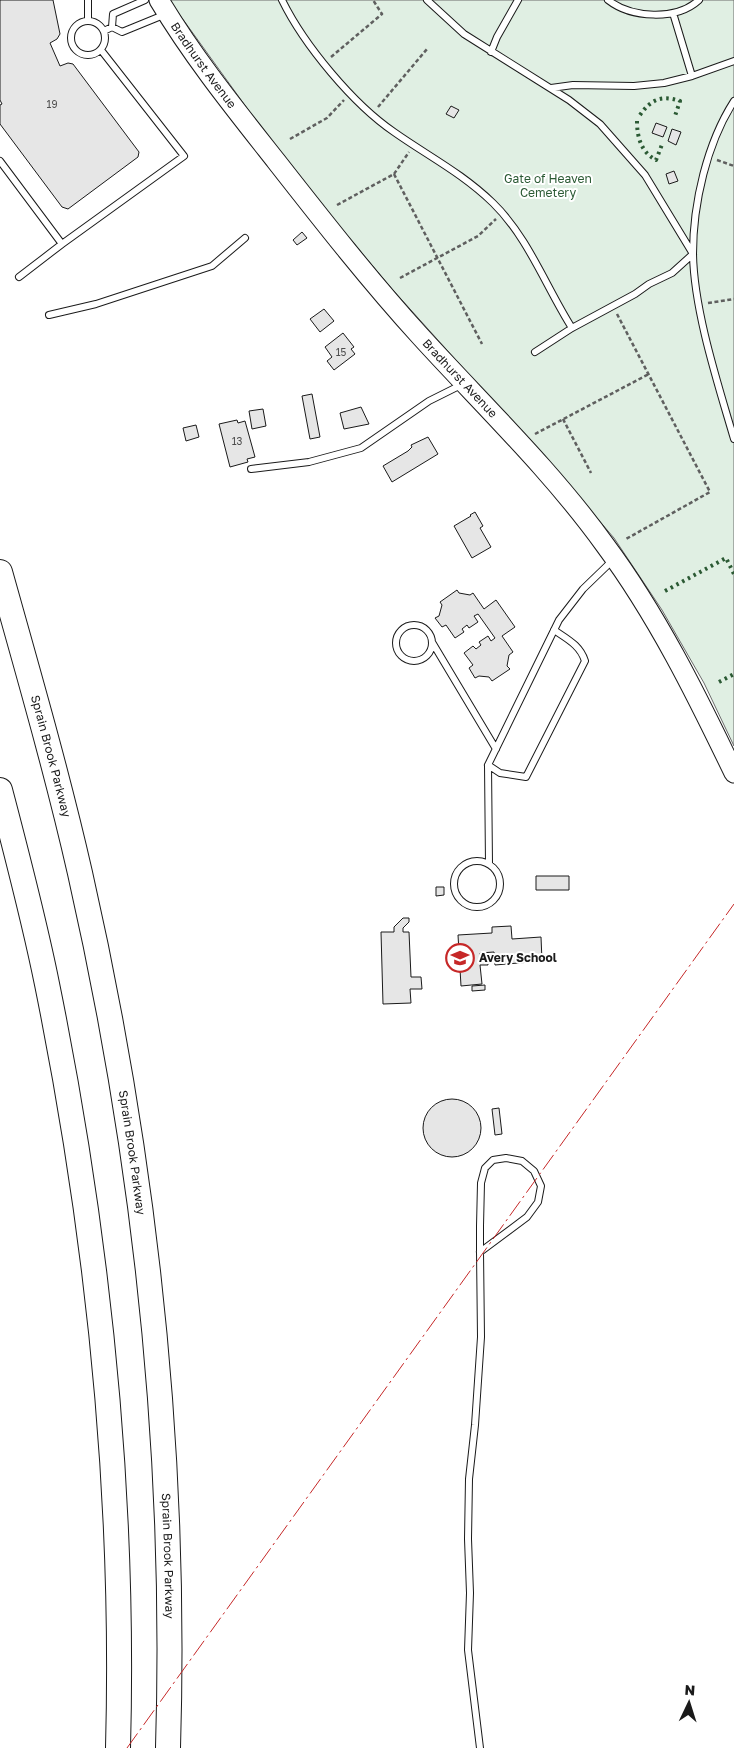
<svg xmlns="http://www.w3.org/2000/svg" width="734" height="1748" viewBox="0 0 734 1748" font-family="'Golos Text',sans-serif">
<rect width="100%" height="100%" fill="#fff"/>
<!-- green -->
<path fill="#e0efe3" stroke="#6a6a6a" d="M169 0H734V746L704 683 662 610 614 538 572 489 392 289 288 165Z"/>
<!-- building -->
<path fill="#e6e6e6" stroke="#1a1a1a" d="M0 0H53L60 34 57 39 50 43 60 66 68 63 73 64 139 152 138 157 68 209 62 207 0 124V105L2 104 0 100Z
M451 106 459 110 454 118 446 114Z
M656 123 667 127 663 137 652 133Z
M672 129 681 132 676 145 668 141Z
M674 171 678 181 669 184 666 174Z
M302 232 307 238 297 245 293 240Z
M324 309 334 321 320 332 310 319Z
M343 333 354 347 351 349 355 354 334 370 327 361 332 357 325 347Z
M312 394 320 437 310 439 302 396Z
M361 407 369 424 344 429 340 413Z
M263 409 266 426 252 429 249 411Z
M237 420 238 423 245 421 255 457 247 459 248 462 230 467 219 424Z
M196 425 199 437 186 441 183 428Z
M428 437 438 454 392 482 383 466 408 451 412 447 411 445Z
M475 512 483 526 480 528 491 547 472 558 454 526 471 516 470 515Z
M457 590 459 593 470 595 473 593 484 609 496 600 515 627 502 636 513 652 509 655 507 666 510 669 492 681 489 677 479 676 475 678 469 668 473 665 464 653 473 646 476 649 481 645 479 642 488 636 491 641 495 638 478 614 474 616 478 622 469 628 467 625 462 629 464 632 455 638 446 625 442 627 435 618 439 616 442 605 440 602Z
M536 876H569V890H536Z
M436 887H444V895L436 896Z
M403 918H409V922L403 928V932H409L411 977H421L422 989H410L411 1003 383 1004 381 932H394V927Z
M511 926 512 939 541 937 542 961 495 965 494 952 480 953 481 958 487 957 488 965H480L482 984 461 986 458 935 492 933V927Z
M485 985V990L472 991V986Z
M423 1128a29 29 0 1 1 58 0a29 29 0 1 1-58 0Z
M499 1108 502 1134 495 1135 492 1109Z"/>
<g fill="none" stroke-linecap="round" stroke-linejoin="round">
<defs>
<path id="lane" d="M88 0V21
M282 0C304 45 353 104 394 132 428 156 462 173 493 203 528 237 546 287 572 328
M427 0 464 34 569 100 600 124 645 175 693 254 672 273 649 284 635 294 572 328 535 352
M608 0C631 18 676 21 699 0
M673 13 692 76
M71 38a17 17 0 1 1 34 0a17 17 0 1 1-34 0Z
M112 27 113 14 145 0
M104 31 112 27 122 32 166 14
M491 52 497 37 518 0
M551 88 573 85 634 86 664 83 692 76 734 61
M734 101C707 143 693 203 693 254 694 311 718 384 734 439
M0 161 62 244 19 277
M62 244 184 156 101 50
M49 315 96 304 212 266 245 238
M251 469 309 462 361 448 429 401 463 384
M396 643a18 18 0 1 1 36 0a18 18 0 1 1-36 0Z
M432 642 496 749
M488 765 500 773 526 777 585 661C580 645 567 639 554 630
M454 884a23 23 0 1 1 46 0a23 23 0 1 1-46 0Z
M489 864 488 765 559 620 583 589 614 559
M480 1252 527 1217 538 1202 541 1186 534 1171 522 1161 506 1158 493 1160 485 1168 481 1183 480 1226V1252L481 1337 475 1425 469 1479 468 1539 470 1593 468 1650 480 1748"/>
<g id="secondary">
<path id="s1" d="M159 0C193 57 235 109 276 161 323 221 370 281 421 337 483 405 551 470 605 545 657 615 696 694 734 773"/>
</g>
<g id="highway">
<path id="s2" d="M0 572C28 672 57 772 80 873 145 1159 177 1455 168 1748"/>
<path d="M0 790C17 855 34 919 47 984 98 1235 125 1492 118 1748"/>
</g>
</defs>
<!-- lane casing -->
<use href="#lane" stroke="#1a1a1a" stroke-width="8"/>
<!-- secondary casing -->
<use href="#secondary" stroke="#1a1a1a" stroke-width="21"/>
<!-- highway casing -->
<use href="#highway" stroke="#1a1a1a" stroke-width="26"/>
<!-- path -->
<path stroke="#5f5f5f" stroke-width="2.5" stroke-dasharray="4 2.5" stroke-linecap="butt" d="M331 57 382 14 373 0
M378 107 427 49
M290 139 327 118 344 100
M717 160 734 166
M394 174 482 344
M337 205 394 174 409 152
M400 278 478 236 496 219
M708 303 734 299
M617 314 710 492 626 539
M563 419 591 473
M535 434 649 374"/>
<!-- lane -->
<use href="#lane" stroke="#fff" stroke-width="6"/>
<!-- secondary -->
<use href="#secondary" stroke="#fff" stroke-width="19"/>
<!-- highway -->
<use href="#highway" stroke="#fff" stroke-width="24"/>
<!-- hedge -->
<path stroke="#2b5a34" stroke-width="4" stroke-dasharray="2.5 4" stroke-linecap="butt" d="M640 115C651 99 662 95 680 101L675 116
M637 121C637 137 641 152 656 160L663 142
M665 591 726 558 734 574
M719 682 734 674"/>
<!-- power -->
<path stroke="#c62828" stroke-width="1" stroke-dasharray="18 4 2.5 4" stroke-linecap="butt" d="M127 1748 734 904"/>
</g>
<!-- icons -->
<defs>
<symbol id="school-ring" viewBox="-11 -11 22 22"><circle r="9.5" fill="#fff" stroke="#c62828" stroke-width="1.5"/><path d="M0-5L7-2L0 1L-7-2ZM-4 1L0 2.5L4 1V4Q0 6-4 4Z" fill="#c62828"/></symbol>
</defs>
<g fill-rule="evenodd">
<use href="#school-ring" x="444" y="942" width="32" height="32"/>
</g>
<g text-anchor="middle" stroke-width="4" stroke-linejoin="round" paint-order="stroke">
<!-- number labels -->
<g font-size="10" fill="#4d4d4d">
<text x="52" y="108">19</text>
<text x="341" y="356">15</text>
<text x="237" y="445">13</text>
</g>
<!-- street labels -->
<g font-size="12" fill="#1a1a1a" stroke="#fff">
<text dy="4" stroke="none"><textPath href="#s1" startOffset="79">Bradhurst Avenue</textPath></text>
<text dy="4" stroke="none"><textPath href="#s1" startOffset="484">Bradhurst Avenue</textPath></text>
<text dy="4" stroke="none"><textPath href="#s2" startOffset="191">Sprain Brook Parkway</textPath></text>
<text dy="4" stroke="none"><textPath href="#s2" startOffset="596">Sprain Brook Parkway</textPath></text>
<text dy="4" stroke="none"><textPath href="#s2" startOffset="1001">Sprain Brook Parkway</textPath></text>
</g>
<!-- park labels -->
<g font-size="12" fill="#2b5a34" stroke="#fff">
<text x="548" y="183">Gate of Heaven<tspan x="548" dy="14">Cemetery</tspan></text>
</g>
<!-- poi labels -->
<g font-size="12" font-weight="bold" fill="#1a1a1a" stroke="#fff" text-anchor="start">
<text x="479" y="962">Avery School</text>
</g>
</g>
<!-- north arrow -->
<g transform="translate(689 1703) rotate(4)" stroke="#ffffff" stroke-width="4" paint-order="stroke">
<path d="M0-4L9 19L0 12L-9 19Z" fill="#1a1a1a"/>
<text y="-8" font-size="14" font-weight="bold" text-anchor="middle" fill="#1a1a1a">N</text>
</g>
</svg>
